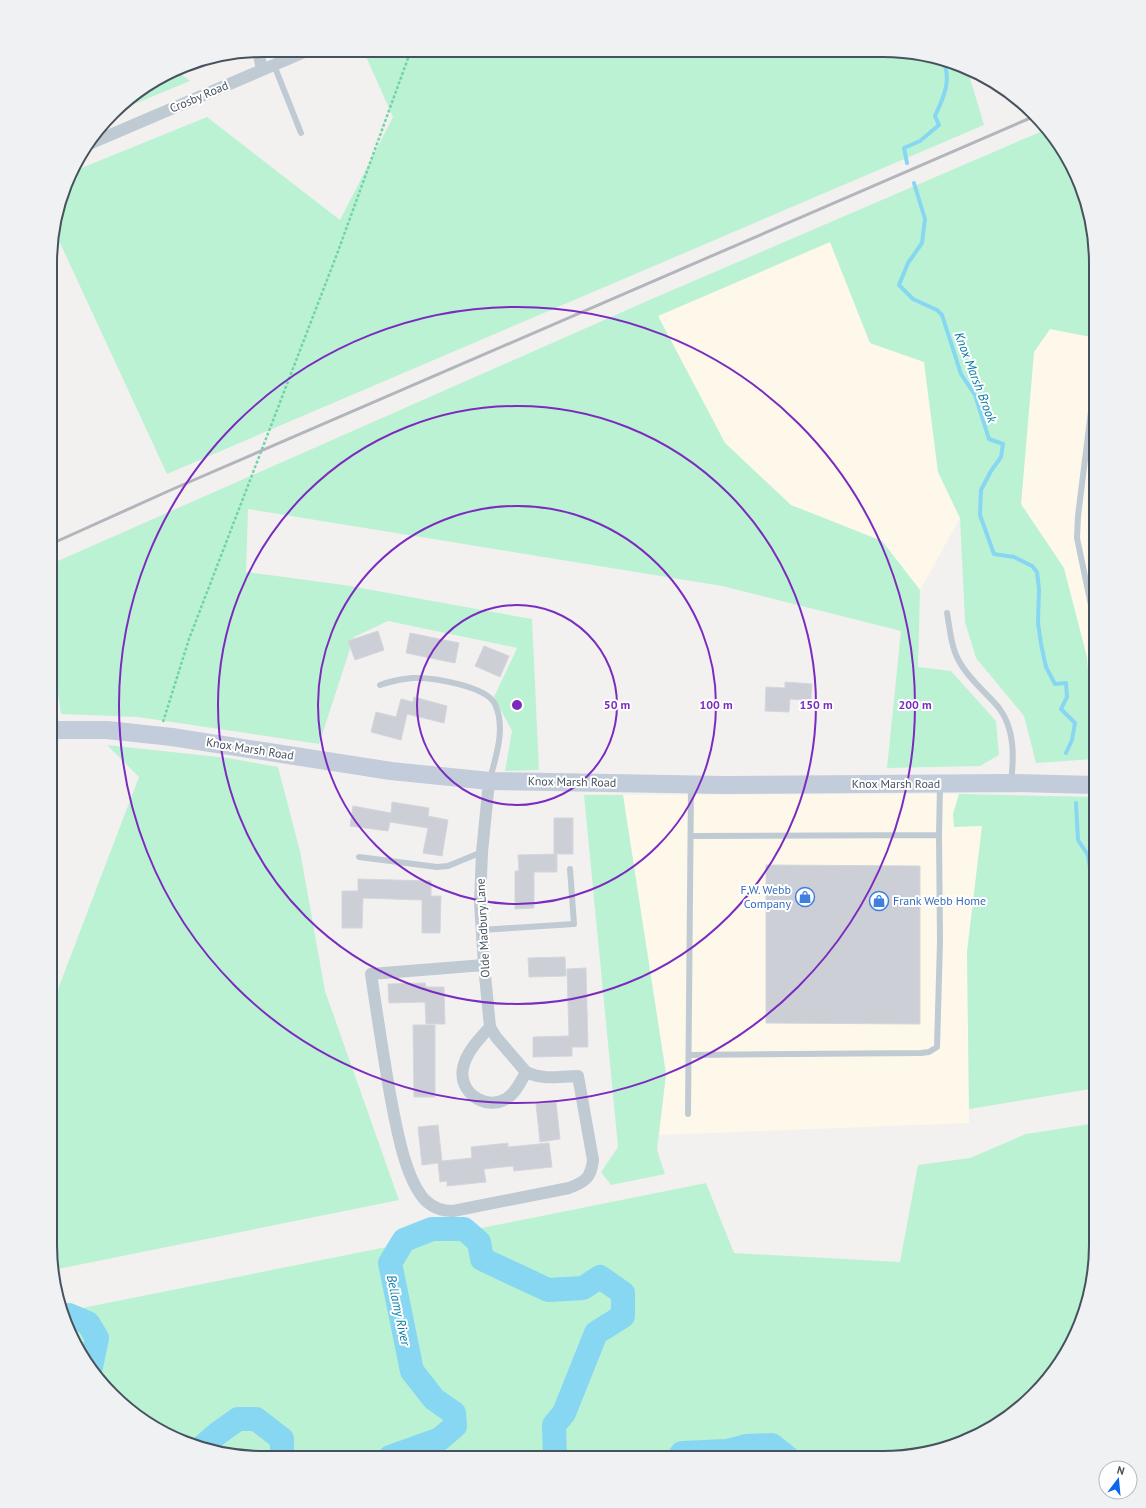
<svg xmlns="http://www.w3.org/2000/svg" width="1146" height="1508" viewBox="0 0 1146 1508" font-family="'PT Sans',sans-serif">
<rect width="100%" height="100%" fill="#f3f0f0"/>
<!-- commercial -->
<path fill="#fdf8e9" d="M830 242 870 343 924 362 938 472 960 518 920 590 882 541 791 505 725 443 658 316Z
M1050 329 1096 338V551L1091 553 1096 571V760L1094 759 1087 657 1021 504 1034 352Z
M921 794H959L953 814 982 825 967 952 969 1123 659 1135 666 1074 623 795Z"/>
<!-- green -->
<path fill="#bcf2d4" d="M363 50 911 52 967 68 984 125 167 474 54 230 74 171 207 117 340 220 393 117Z
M177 71 190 81 115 112 123 103Z
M1047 129C1056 142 1068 156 1074 170 1099 224 1096 280 1096 338L1050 329 1034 352 1021 504 1064 568 1087 657 1094 759 1036 763 1024 716 976 658 965 622 960 518 938 472 924 362 870 343 830 242 658 316 725 443 791 505 882 541 920 590 918 667 951 671 996 721 999 755 980 766 887 768 901 631 722 586 248 509 246 572 344 585 532 619 539 770 505 771 512 731 494 697 517 648 388 621 354 637 319 744 138 717 61 714 51 644V564L654 298Z
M107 745 228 758 278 767 300 851 325 991 399 1200 53 1270 50 1245V1010L139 777Z
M959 794 1096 797V1088L969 1109 967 952 982 826 954 827 953 814Z
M584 795H623L666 1074 657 1150 665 1174 611 1185 601 1172 618 1147Z
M1096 1123V1259L1085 1313 1060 1363 1023 1405 977 1436 938 1451 883 1458 236 1456 195 1447 145 1422 103 1385 72 1339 62 1312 706 1183 734 1253 900 1262 918 1165 970 1158 1026 1134Z"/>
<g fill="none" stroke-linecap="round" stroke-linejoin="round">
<!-- stream -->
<path stroke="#87d6f2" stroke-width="4" d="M907 163 904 148 920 141 939 125 935 116C943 99 953 78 942 60
M914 183 925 219 922 243 908 263 899 285 913 299 937 310 942 315 961 374 975 395 989 439 1003 444 1001 457 991 471 981 490 980 515 994 554 1014 557 1032 566 1037 572 1039 589 1038 623 1041 644 1046 667 1055 684 1066 683 1067 697 1061 709 1075 723 1072 740 1066 753
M1076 803 1078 840 1088 855 1093 888 1096 893
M1096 982 1092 979 1096 976"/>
<!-- river -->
<path stroke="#87d6f2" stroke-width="24" d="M64 1317 69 1315 88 1323 97 1338 91 1367
M201 1448 217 1434 238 1419H256L282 1439V1454L284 1456
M390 1457 440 1439 455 1426 454 1413 434 1399 412 1371 390 1263 404 1240 432 1229H464L479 1242 482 1259 548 1290 583 1288 600 1277 623 1293V1316L596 1333 564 1413 554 1425 555 1457
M679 1457 682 1453 727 1451 746 1446 772 1445 788 1458"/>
</g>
<!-- building -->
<path fill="#cccfd5" stroke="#d4d6dc" d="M378 631 384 650 355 660 348 641Z
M410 633 459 643 455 663 406 653Z
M484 646 509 656 500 677 475 666Z
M785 682 812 684 811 700 790 699 789 712 765 711 766 687 785 688Z
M414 697 447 706 444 723 407 714 401 740 371 732 376 712 396 717 401 699 413 702Z
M392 802 429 808 428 816 448 820 442 856 423 853 428 828 390 822 388 831 350 826 353 806 391 813Z
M554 818H573V854H554Z
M557 854V872H534V908L515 909V871H519L518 855Z
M766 865 920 866V1024L766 1023Z
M358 879 431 881V896H441L440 933H422V900L363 898 362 928H342V891H358Z
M565 957 566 976 529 977 528 958Z
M586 968 588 1047H572V1056L533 1057V1037L569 1036 567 969Z
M425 983 426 987H444L445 1024H426L425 1002 389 1003 388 984Z
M413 1025H435V1097H414Z
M556 1102 560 1139 540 1142 536 1104Z
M438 1125 442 1161 472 1158 471 1147 508 1143V1147L549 1143 552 1167 514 1171 513 1166 484 1169 486 1182 447 1186V1181L440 1182 438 1163 422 1165 418 1127Z"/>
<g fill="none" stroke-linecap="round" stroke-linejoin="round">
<!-- path -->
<path stroke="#72d3a8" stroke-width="2.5" stroke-dasharray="3 2" stroke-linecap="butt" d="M163 722 189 639 337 254 411 50"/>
<!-- service -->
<path stroke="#c0cad3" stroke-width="6" d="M274 65 301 133
M947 613C950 629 951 647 959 661 969 680 986 692 999 708 1015 729 1014 757 1011 782
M1096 629 1077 538 1078 516 1096 371
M380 685C391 681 401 679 413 678 432 677 486 686 495 704 506 728 496 756 490 779
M691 836 939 835 940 785
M359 857 437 867 448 866 482 852
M481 930 574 924 570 869
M689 1055 921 1053 929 1052 937 1047 940 941 939 835
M688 1114 691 785"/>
<!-- minor -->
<path stroke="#c0cad3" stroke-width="12" d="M258 51 262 69
M89 144 309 50
M484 965 371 974C377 1014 383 1054 390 1094 396 1124 404 1177 425 1200 433 1208 442 1211 453 1211L569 1188C585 1182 591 1178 593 1160L578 1076C559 1077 543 1080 526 1072
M490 1027 484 965 480 903 482 852 488 792 490 781
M490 1027 496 1037 526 1072C521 1081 516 1093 506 1099 485 1111 458 1092 463 1068 466 1052 480 1038 490 1027Z"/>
<!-- secondary -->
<path stroke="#c2ccda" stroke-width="18" d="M51 730H107L172 737 391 771 490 781 725 785 1011 783 1096 785"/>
<!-- rail -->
<path stroke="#b2b5bb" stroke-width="3" d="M51 544 173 489 1035 116"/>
</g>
<!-- distance rings -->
<g fill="none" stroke="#7b2cbf" stroke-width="2">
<circle cx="517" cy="705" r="100"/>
<circle cx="517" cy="705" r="199"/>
<circle cx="517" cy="705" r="299"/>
<circle cx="517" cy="705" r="398"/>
</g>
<!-- icons -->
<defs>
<symbol id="shop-ring" viewBox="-11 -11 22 22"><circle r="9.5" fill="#fff" stroke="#3f7fe0" stroke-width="1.5"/><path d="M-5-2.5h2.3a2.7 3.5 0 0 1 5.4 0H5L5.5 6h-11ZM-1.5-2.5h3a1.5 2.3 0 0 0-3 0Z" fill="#3f7fe0"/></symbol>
</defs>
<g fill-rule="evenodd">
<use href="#shop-ring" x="794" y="886" width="22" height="22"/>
<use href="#shop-ring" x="868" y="890" width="22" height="22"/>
</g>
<g text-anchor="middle" stroke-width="4" stroke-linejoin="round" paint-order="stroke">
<!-- street labels -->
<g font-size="12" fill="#47525f" stroke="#fff">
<text transform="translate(199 97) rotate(-23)" y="4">Crosby Road</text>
<text transform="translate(250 749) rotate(9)" y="4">Knox Marsh Road</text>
<text transform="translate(572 782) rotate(1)" y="4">Knox Marsh Road</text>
<text x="896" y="788">Knox Marsh Road</text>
<text transform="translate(483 928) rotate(-93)" y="4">Olde Madbury Lane</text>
</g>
<!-- shop labels -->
<g font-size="12" fill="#366cbe" stroke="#fff" text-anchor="end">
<text x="791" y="894">F.W. Webb<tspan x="791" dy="14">Company</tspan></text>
<text x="893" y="905" text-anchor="start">Frank Webb Home</text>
</g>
<!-- water labels -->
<g font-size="13" font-style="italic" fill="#047ba5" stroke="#fff">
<text transform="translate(976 377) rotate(69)" y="5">Knox Marsh Brook</text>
<text transform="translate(399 1310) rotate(78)" y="5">Bellamy River</text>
</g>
</g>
<!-- crop -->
<path d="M0 0H1146V1508H0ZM263 57H883A206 206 0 0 1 1089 263V1245A206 206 0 0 1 883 1451H263A206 206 0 0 1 57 1245V263A206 206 0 0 1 263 57Z" fill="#f0f1f2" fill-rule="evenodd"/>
<path fill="none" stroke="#47525f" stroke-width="2" d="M263 57H883A206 206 0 0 1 1089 263V1245A206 206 0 0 1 883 1451H263A206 206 0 0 1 57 1245V263A206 206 0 0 1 263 57Z"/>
<circle cx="517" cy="705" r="6" fill="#7b2cbf" stroke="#fff" stroke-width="2"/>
<g font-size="12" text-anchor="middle" font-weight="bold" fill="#7b2cbf" stroke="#fff" stroke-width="4" stroke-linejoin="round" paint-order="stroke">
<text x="617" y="709">50 m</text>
<text x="716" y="709">100 m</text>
<text x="816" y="709">150 m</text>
<text x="915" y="709">200 m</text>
</g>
<!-- north arrow -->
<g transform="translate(1118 1480) rotate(16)"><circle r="19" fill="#ffffff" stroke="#b5babf"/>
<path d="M0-3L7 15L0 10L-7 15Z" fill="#0d65ef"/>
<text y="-6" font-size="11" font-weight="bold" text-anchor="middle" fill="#47525f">N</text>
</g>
</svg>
